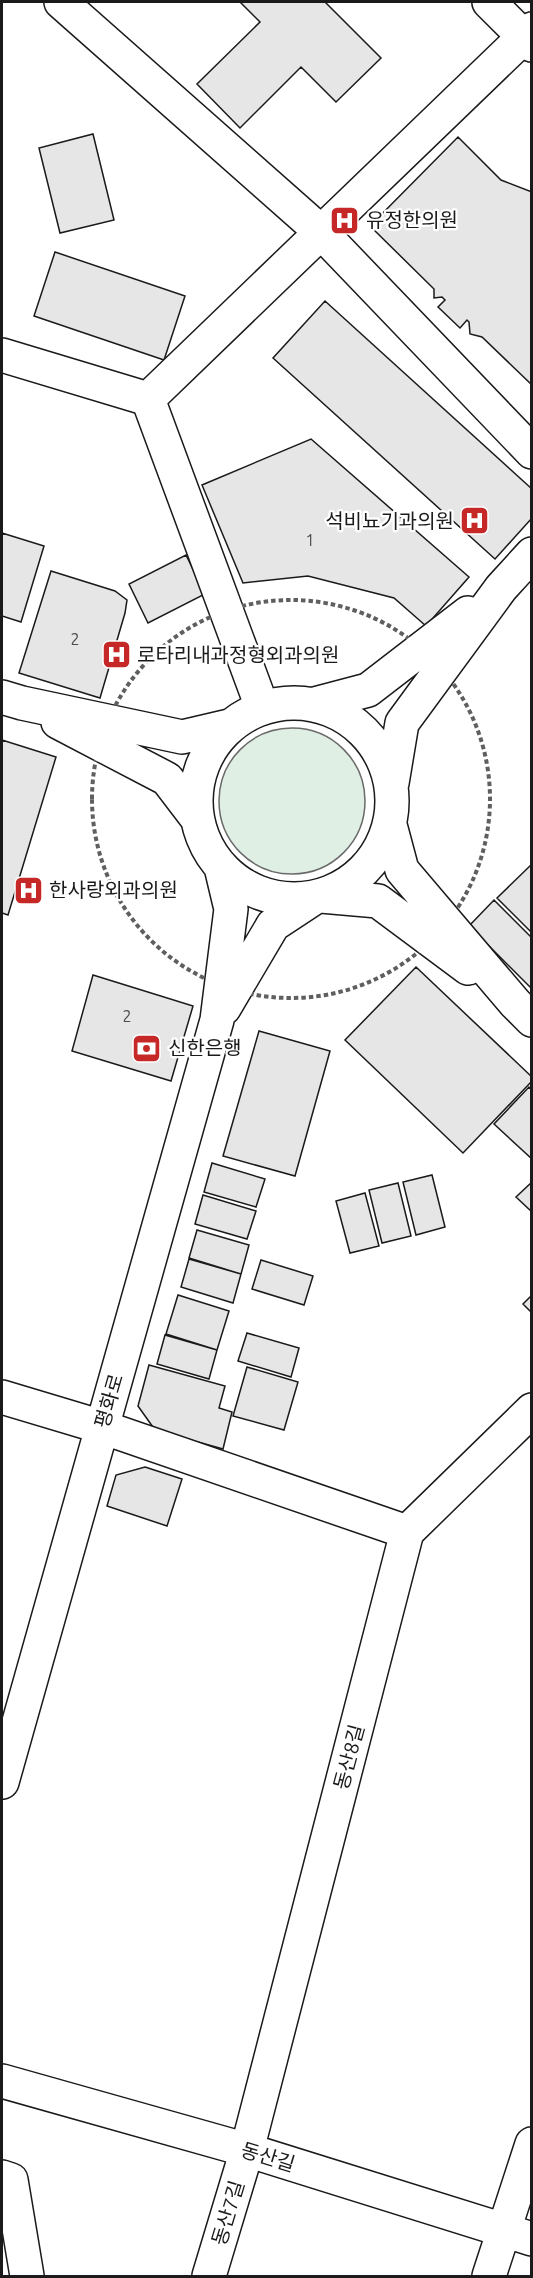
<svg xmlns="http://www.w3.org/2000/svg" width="533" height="2278" viewBox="0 0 533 2278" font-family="Ubuntu,'Noto Sans KR',sans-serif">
<rect width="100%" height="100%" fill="#fff"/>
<!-- green -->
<path fill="#e0efe3" stroke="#6a6a6a" stroke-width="1.5" d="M219 801a73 73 0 1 1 146 0a73 73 0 1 1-146 0Z"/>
<!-- building -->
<path fill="#e6e6e6" stroke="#1a1a1a" stroke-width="1.5" d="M240 2H325L381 58 336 102 301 67 240 128 197 84 260 22Z
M93 134 114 220 60 233 39 148Z
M458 137 501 180 532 192V385L482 337 470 334 469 322 467 320 460 328 438 307 445 300 442 297 434 298V289L370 226Z
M55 252 185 296 164 360 34 316Z
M325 301 532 489V518L495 559 273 358Z
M311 439 469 577 426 626 394 598 308 576 243 583 202 485Z
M2 533 44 546 21 622 2 616Z
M186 555 205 594 148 623 129 584Z
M51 571 115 591 127 600 125 613 100 698 19 673Z
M2 740 56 757 8 915 2 913Z
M532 864V933L497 898Z
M494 900 532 938V989L469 926Z
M416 967 532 1077V1081L463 1153 345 1040Z
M93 975 193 1006 171 1081 72 1051Z
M259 1031 330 1051 295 1176 223 1156Z
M529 1087 532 1090V1159L494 1124Z
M212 1163 265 1179 256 1207 204 1192Z
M432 1175 445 1227 416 1235 403 1182Z
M532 1182V1212L516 1197Z
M398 1183 411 1236 382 1243 369 1190Z
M365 1193 379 1246 350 1253 336 1201Z
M203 1195 256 1211 247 1239 195 1224Z
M197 1230 249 1245 241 1274 189 1258Z
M189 1259 241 1274 233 1303 181 1287Z
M261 1260 313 1276 304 1305 252 1289Z
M178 1295 229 1311 217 1350 166 1334Z
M532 1295V1313L523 1304Z
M247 1333 299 1348 291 1377 238 1361Z
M165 1335 217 1350 209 1379 157 1364Z
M149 1365 225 1386 219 1408 232 1412 223 1449 155 1430 138 1406Z
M247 1367 298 1382 284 1430 233 1416Z
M145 1467 182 1479 167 1526 107 1506 116 1475Z"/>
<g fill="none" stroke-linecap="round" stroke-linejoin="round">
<defs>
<path id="minor" d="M61 2 321 232 532 452
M489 2 532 45
M2 355 148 399
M2 697 22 703 182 737 229 726
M196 801a98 98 0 1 1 196 0a98 98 0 1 1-196 0Z
M315 704 368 690 468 613
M262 707 148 399 532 29
M58 722 167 779 196 817
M392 783 402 723 501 588 532 554
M390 825 402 870 515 1003 532 1020
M321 896 378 901 468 968
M224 1008 273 925 314 898
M2 1397 102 1427 407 1532
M2 1782 217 1020 231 909 221 867
M2 2081 247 2150 532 2239
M2 2177 11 2180 27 2276
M209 2276 247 2150 407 1532 532 1410
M489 2276 532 2144"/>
</defs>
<!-- minor casing -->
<use href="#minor" stroke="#1a1a1a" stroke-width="36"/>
<!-- path -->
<path stroke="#5f5f5f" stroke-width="4" stroke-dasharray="4.5 3" stroke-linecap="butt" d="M92 799a199 199 0 1 1 398 0a199 199 0 1 1-398 0Z"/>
<!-- minor -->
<use href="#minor" stroke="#fff" stroke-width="33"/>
</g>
<!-- icons -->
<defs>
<symbol id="hospital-square" viewBox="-11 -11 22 22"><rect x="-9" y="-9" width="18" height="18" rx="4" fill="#c62828" stroke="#fff"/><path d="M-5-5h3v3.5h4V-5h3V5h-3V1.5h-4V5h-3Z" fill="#fff"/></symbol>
<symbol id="bank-square" viewBox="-11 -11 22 22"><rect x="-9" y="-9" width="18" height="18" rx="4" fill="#c62828" stroke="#fff"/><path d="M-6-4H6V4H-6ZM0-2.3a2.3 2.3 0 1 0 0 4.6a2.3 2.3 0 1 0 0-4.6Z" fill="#fff"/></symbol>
</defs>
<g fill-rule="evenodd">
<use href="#hospital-square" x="328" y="204" width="33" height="33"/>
<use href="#hospital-square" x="458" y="504" width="33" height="33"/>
<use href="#hospital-square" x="100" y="638" width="33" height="33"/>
<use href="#hospital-square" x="12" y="874" width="33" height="33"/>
<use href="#bank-square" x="130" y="1032" width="33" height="33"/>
</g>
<g text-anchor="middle" stroke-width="4.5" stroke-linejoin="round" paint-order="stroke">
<!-- number labels -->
<g font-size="16" fill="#4d4d4d">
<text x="310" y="546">1</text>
<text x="75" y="645">2</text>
<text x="127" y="1022">2</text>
</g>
<!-- poi labels -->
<g font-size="20" fill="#1a1a1a" stroke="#fff" text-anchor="start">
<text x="366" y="227">유정한의원</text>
<text x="454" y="528" text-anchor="end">석비뇨기과의원</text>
<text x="137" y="662">로타리내과정형외과의원</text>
<text x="49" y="897">한사랑외과의원</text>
<text x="168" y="1055">신한은행</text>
</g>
<!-- street labels -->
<g font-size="20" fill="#1a1a1a" stroke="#fff">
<text transform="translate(109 1401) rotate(-74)" y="7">평화로</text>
<text transform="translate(349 1757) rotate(-75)" y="7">동산8길</text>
<text transform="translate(268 2157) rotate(17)" y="7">동산길</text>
<text transform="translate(228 2213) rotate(-73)" y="7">동산7길</text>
</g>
</g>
<!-- border -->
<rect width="533" height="2278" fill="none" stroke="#1a1a1a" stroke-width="6"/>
</svg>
